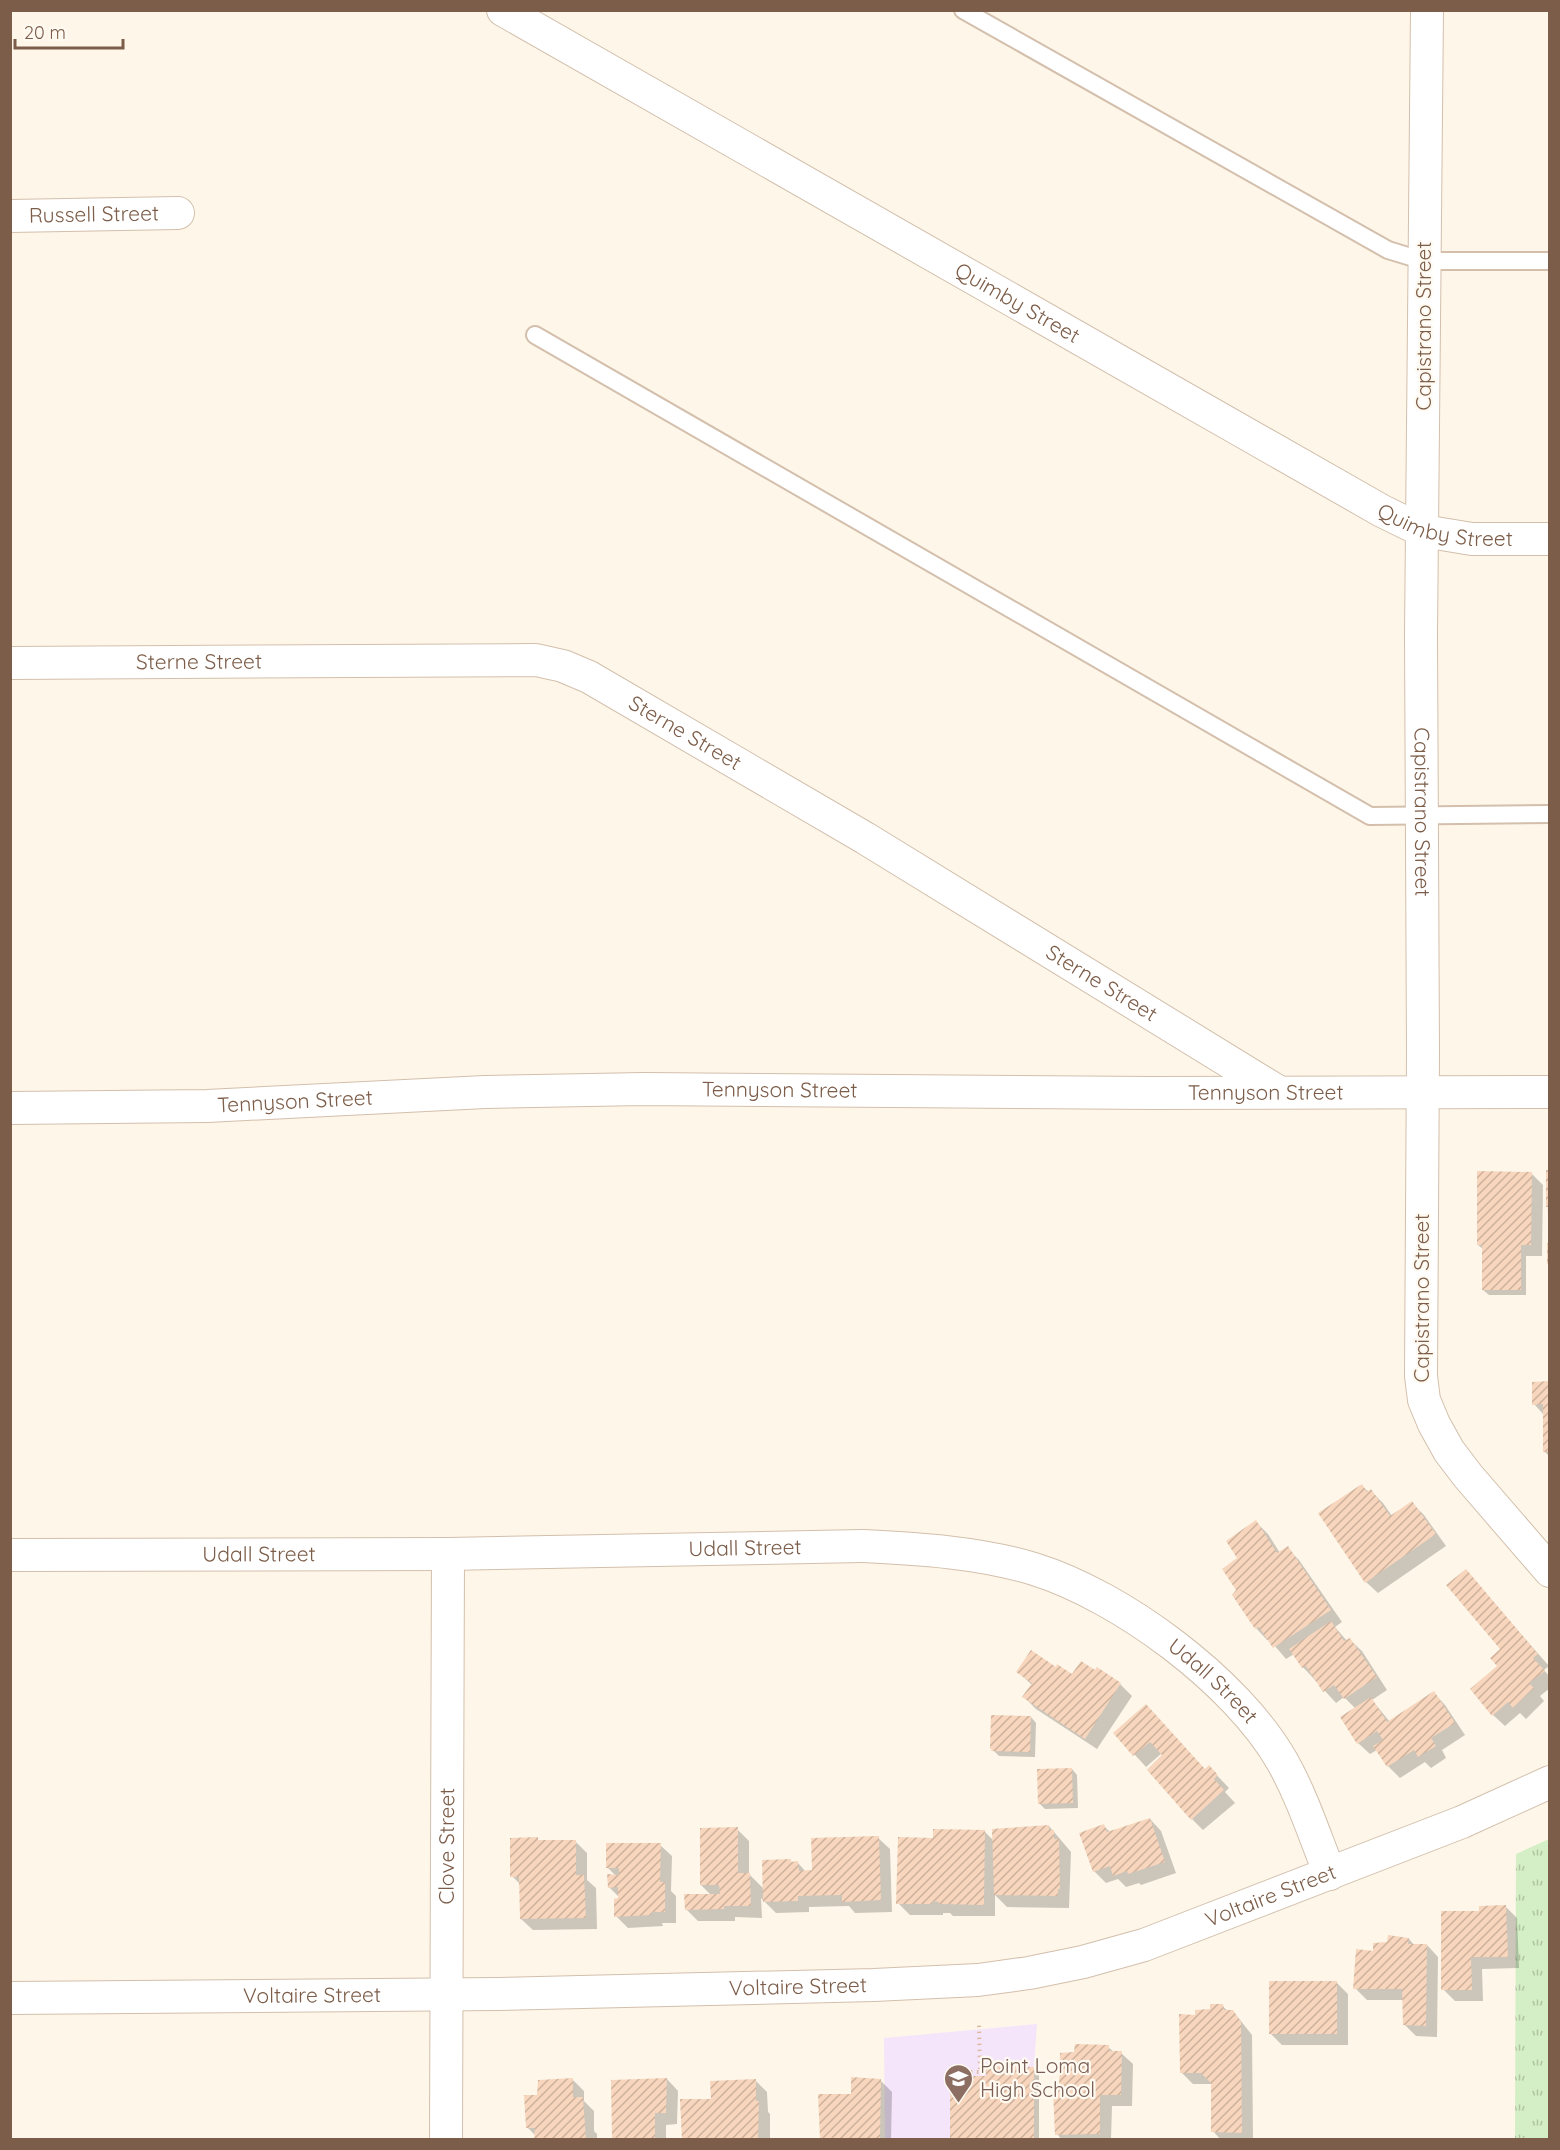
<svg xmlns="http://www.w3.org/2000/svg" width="1560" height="2150" viewBox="0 0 1560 2150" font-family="Quicksand,sans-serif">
<defs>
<pattern id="grass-tufts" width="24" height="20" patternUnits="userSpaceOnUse" patternTransform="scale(1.5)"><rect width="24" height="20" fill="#d4eec5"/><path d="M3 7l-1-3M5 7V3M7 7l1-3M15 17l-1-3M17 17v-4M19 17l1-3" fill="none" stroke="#b1c4a2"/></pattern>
<pattern id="building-hatch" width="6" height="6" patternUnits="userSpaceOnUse" patternTransform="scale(1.5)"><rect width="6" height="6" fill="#f7d6bd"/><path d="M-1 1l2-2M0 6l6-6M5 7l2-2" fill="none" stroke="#cdb19c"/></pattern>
</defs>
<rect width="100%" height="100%" fill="#fef7e9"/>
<!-- education -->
<path fill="#f4e5fb" d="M1037 2024 1034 2067V2139H885L884 2038Z"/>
<!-- grass -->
<path fill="url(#grass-tufts)" d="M1549 1839V2139H1515L1516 1854Z"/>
<!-- shadow -->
<path fill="#0003" d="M1547 1172H1550V1264L1549 1263Z
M1531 1173 1543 1185 1542 1256H1526V1295H1489L1483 1290 1484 1250 1478 1245Z
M1550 1383V1457L1545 1452 1544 1415 1534 1404Z
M1362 1486 1369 1492 1371 1491 1383 1503 1392 1516 1412 1503 1424 1515 1446 1546 1378 1593 1366 1582Z
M1256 1522 1268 1534 1280 1553 1287 1548 1299 1560 1342 1622 1335 1627 1347 1641 1350 1640 1362 1651 1387 1690 1372 1700 1390 1722 1434 1693 1445 1705 1465 1735 1442 1750 1446 1758 1431 1768 1425 1762 1400 1778 1388 1766 1377 1750 1370 1754 1358 1743 1356 1709 1344 1697 1336 1703 1303 1667 1294 1654 1286 1659 1269 1639 1267 1640 1256 1628 1238 1590 1239 1558Z
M1466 1571 1549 1666 1544 1670 1550 1677V1688L1540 1696 1544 1701 1526 1719 1520 1713 1505 1726 1493 1715 1502 1649Z
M1097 1669 1120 1684 1132 1696 1097 1749 1036 1709 1024 1697 1032 1685 1018 1672 1072 1676 1095 1672Z
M1146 1706 1205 1770 1209 1767 1229 1788 1225 1792 1235 1803 1203 1830 1192 1819 1162 1753 1146 1767 1115 1733Z
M1031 1717 1036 1723 1035 1757 999 1756 991 1748Z
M1072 1769 1077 1775 1078 1808 1045 1809 1040 1804Z
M1150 1819 1161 1831 1176 1873 1141 1885 1139 1883 1126 1887 1118 1879 1106 1883 1094 1871 1104 1826 1110 1832Z
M1049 1826 1071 1852 1069 1908 1007 1907 995 1895V1916H953L950 1913H943V1915H910L898 1903 934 1840 984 1831 994 1841Z
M737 1829 749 1841V1874L764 1889 790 1861 793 1863H798L806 1872 813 1871 878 1838 890 1849 892 1912 855 1913 849 1906 809 1907V1912L776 1913 761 1898 762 1918 735 1917V1921H698L686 1909 712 1896 701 1885Z
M537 1839 540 1842 575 1841 587 1853V1880L596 1888 597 1929 533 1930 521 1919V1885L512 1876Z
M660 1845 672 1856 671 1891 676 1896V1923H662L663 1926 628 1928 616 1916 622 1900 609 1887 616 1876 607 1867Z
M1506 1907 1517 1918 1519 1968 1482 1969 1483 2001H1455L1443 1989 1480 1912Z
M1409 1939 1415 1946 1427 1945 1438 1957 1437 2037 1416 2036 1404 2024V2000H1367L1355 1988 1375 1952 1389 1944Z
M1336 1982 1348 1994V2045H1282L1271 2034Z
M1222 2006 1228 2011H1233L1252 2035 1253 2140H1221L1213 2131 1212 2084H1193L1181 2072 1196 2017Z
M1108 2047 1114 2052 1121 2053 1133 2064 1132 2106H1112L1111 2140H1062L1057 2134 1060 2092Z
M1033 2068 1039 2074V2140H951L987 2078Z
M572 2079 584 2091V2101L594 2111V2131L597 2134V2140H536V2136L528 2128 539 2097Z
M667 2079 678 2091 677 2124 666 2125V2140H613Z
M755 2080 767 2092 768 2112 770 2114V2140H683L712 2100Z
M880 2080 892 2092 891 2140H821L852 2096Z"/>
<!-- building -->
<path fill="url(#building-hatch)" d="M1546 1170H1550V1207H1546Z
M1477 1171 1532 1172 1531 1245H1521V1290H1482V1245H1477Z
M1547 1243H1550V1264H1547Z
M1550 1381V1452H1543V1404L1532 1405V1382Z
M1362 1484 1367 1492 1371 1489 1390 1516 1412 1501 1436 1534 1365 1583 1318 1513Z
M1256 1520 1277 1553 1288 1546 1331 1610 1273 1648 1259 1627 1255 1629 1232 1595 1236 1590 1222 1569 1237 1558 1226 1541Z
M1466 1569 1538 1654 1533 1658 1545 1671 1529 1683 1534 1688 1513 1708 1508 1702 1492 1716 1470 1689 1497 1666 1490 1658 1500 1649 1446 1585Z
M1331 1621 1344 1641 1350 1638 1377 1677 1344 1699 1334 1685 1323 1692 1306 1666 1302 1668 1289 1649Z
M1031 1650 1056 1667 1057 1664 1072 1674 1081 1661 1095 1670 1097 1667 1121 1683 1085 1739 1022 1697 1032 1683 1016 1672Z
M1434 1691 1455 1723 1431 1738 1436 1746 1418 1757 1414 1750 1387 1767 1373 1746 1383 1740 1377 1731 1357 1744 1340 1717 1371 1697 1387 1722Z
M1146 1704 1205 1769 1209 1765 1218 1775 1214 1779 1224 1790 1191 1820 1147 1770 1162 1755 1150 1742 1133 1756 1113 1733Z
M991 1715 1031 1716 1030 1752 991 1751 992 1749H990Z
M1072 1768 1073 1803 1038 1804 1037 1769Z
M1150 1818 1165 1862 1128 1874 1127 1871 1113 1876 1110 1866 1093 1872 1079 1833 1104 1824 1107 1832Z
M1049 1825V1830H1054V1839H1059L1060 1889H1058V1896L994 1895 992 1829Z
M738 1827V1873H750L751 1906H724V1909L685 1910 684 1894H720L719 1885H700V1828Z
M933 1829 985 1830 984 1905 939 1904V1902L932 1901V1904H896L898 1837 933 1838Z
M879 1836 881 1900 842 1902V1895L798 1896V1901L763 1902 762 1860 791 1859V1862L798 1861 799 1871 812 1870 811 1838Z
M538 1837V1840H576V1875H584L586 1918 520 1919 519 1877H510V1838Z
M606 1843H661L660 1882H665V1912H651V1915L614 1917V1899L618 1898V1887L608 1888 607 1874 619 1875V1868H606Z
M1506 1905 1508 1957H1471L1472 1990H1441V1911H1479V1906Z
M1388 1935 1409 1938 1408 1944H1427L1426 2026 1403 2025 1402 1989H1353L1356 1949 1373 1951V1943L1387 1942Z
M1269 1981H1337V2034H1269Z
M1210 2004H1223L1224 2010H1233L1241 2022 1242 2133 1211 2132V2083L1201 2073H1180L1179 2014 1195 2015V2010L1210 2009Z
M1075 2044 1109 2045V2051H1122L1121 2095H1100V2134L1055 2135 1053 2091 1059 2090 1060 2053 1074 2052Z
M985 2066 1034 2067V2140H950V2076H986Z
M851 2077 881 2079 880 2140H820L818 2094H851Z
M573 2078V2097H583L586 2140H534L535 2128H526L524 2095H537L538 2080Z
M667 2078 666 2113H655V2140H612L611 2080Z
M756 2079V2101H759L758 2140H682L680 2099H711L710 2081Z"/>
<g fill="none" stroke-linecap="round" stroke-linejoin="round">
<defs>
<path id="lane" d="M963 10 1388 250 1424 261H1550
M535 335 1370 816 1550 814"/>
<g id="street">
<path id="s1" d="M503 10 1382 511 1423 531 1472 539H1550"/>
<path id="s2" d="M1427 10 1421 635 1423 1052 1421 1376 1424 1400 1434 1424 1449 1451 1468 1476 1550 1571"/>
<path id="s3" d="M10 216 178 213"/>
<path id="s4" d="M10 663 536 660 563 666 589 677 865 838 1277 1091"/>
<path id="s5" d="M10 1108 207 1106 485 1092 643 1089 1153 1093 1550 1092"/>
<path id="s6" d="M10 1555 448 1554 862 1546C919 1549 978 1552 1034 1569 1121 1596 1236 1681 1282 1761 1302 1796 1315 1837 1330 1874"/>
<path id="s7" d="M10 1998 497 1994 874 1985 978 1980 1029 1973 1083 1962 1144 1945 1462 1822 1550 1782"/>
<path id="s8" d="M446 2140 448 1554"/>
</g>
</defs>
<!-- lane casing -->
<use href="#lane" stroke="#d3bfac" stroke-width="20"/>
<!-- street casing -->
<use href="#street" stroke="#d3bfac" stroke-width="34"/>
<!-- path -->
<path stroke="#ddb99f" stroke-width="4" stroke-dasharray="1.5 4.5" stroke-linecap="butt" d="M958 2076 957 2072H980L979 2025"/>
<!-- lane -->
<use href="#lane" stroke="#fff" stroke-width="16"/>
<!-- street -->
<use href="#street" stroke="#fff" stroke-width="32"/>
</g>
<!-- icons -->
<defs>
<symbol id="school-pin" viewBox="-11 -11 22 30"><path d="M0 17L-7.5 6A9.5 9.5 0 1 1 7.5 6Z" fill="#8d6e63" stroke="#fffaf1"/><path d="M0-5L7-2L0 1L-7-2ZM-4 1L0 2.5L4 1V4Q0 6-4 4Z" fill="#fff"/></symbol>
</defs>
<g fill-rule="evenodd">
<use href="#school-pin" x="942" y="2062" width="33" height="45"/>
</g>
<g text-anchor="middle" stroke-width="4.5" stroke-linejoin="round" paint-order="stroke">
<!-- street labels -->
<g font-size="21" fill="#7c5d49" stroke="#fffaf1">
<text dy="7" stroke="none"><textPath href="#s3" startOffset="84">Russell Street</textPath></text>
<text dy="7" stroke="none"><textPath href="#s1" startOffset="592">Quimby Street</textPath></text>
<text transform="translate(1424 326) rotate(-90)" y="7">Capistrano Street</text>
<text dy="7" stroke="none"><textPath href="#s1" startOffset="1078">Quimby Street</textPath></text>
<text dy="7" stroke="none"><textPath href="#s4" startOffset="189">Sterne Street</textPath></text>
<text dy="7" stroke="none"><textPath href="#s4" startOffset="693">Sterne Street</textPath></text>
<text dy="7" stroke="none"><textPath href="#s2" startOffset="802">Capistrano Street</textPath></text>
<text dy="7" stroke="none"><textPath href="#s4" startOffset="1179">Sterne Street</textPath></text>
<text dy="7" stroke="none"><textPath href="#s5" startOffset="770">Tennyson Street</textPath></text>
<text dy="7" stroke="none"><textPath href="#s5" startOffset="1256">Tennyson Street</textPath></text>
<text dy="7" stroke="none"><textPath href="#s5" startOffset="285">Tennyson Street</textPath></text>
<text transform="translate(1422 1298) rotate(-90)" y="7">Capistrano Street</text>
<text dy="7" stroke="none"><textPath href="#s6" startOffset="735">Udall Street</textPath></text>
<text dy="7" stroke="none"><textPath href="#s6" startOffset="249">Udall Street</textPath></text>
<text dy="7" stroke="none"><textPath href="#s6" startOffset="1239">Udall Street</textPath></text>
<text dy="7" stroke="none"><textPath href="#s8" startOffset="294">Clove Street</textPath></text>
<text dy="7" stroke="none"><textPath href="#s7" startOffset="1274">Voltaire Street</textPath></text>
<text dy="7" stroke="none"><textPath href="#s7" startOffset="788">Voltaire Street</textPath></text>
<text dy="7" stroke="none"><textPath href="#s7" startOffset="302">Voltaire Street</textPath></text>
</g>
<!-- education labels -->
<g font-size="21" fill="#785e54" stroke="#fffaf1" text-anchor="start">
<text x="980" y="2073">Point Loma<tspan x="980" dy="24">High School</tspan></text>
</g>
</g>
<!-- border -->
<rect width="1560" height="2150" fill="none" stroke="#7c5d49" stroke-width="24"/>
<!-- scale -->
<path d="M15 39v9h108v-9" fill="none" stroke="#7c5d49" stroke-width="3"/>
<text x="24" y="39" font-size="18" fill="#7c5d49" stroke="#fffaf1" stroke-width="4.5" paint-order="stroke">20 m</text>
</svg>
